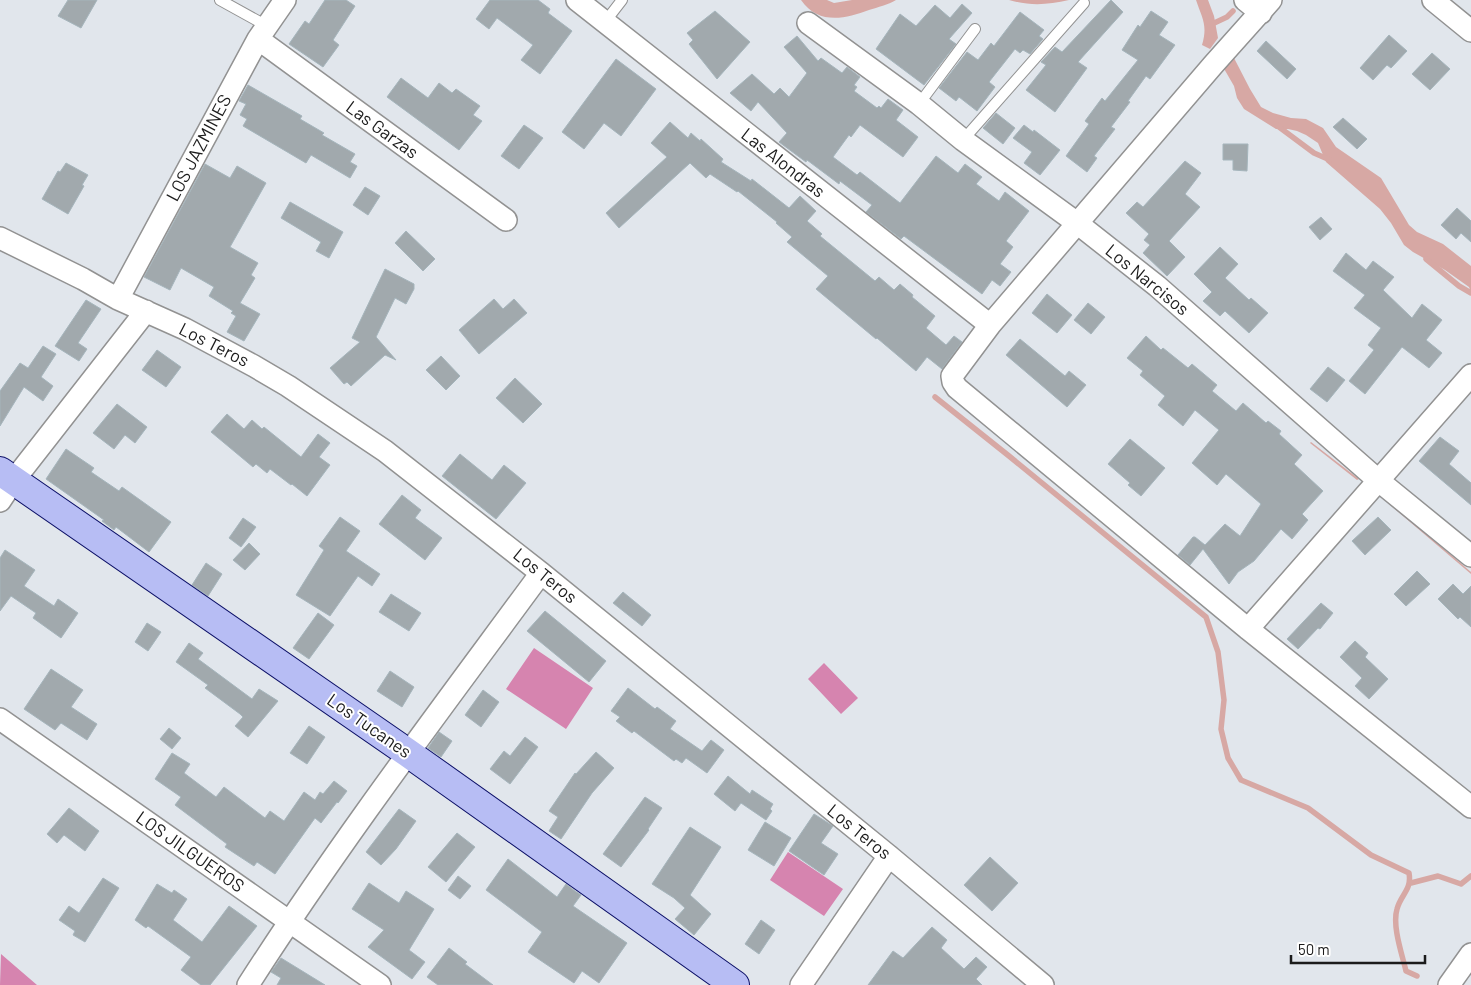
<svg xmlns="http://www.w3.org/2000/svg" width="1471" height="985" viewBox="0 0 1471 985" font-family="Barlow,sans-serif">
<rect width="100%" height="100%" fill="#e1e6ec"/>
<!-- pitch -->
<path fill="#d684af" d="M534 648 593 688 566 729 506 689Z
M824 663 858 698 841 714 808 679Z
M788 852 843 889 824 916 770 880Z
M1 954 37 985H0Z"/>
<!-- water -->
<path fill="#d7a8a4" d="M801 0H827L834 3 852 0H896C888 5 878 7 869 10 845 19 818 25 801 0Z
M1009 0H1069C1047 5 1030 6 1009 0Z
M1196 0H1208L1214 16 1218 38 1210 49 1202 45C1208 25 1202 18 1196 0Z
M1234 58 1250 89 1261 107 1273 113 1291 118 1306 119 1323 128 1336 147 1381 178 1409 225 1417 232 1443 244 1471 266V292L1469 287 1445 270 1413 252 1404 245 1391 223 1380 209 1326 162 1318 143 1306 135 1297 131 1288 129H1276L1244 109 1237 98 1234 86 1223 67Z
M1311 442 1359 479 1357 480 1310 443Z
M1377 492 1471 572V574L1376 493Z"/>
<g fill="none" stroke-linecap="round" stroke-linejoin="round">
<!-- stream -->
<path stroke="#d7a8a4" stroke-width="5.5" d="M1210 25 1227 17 1233 11
M1275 124 1314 153 1330 160
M1426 259 1459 286 1471 293
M935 397 1009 456 1206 617 1218 652 1224 700 1221 729 1228 758 1241 780 1308 808 1371 855 1409 873C1412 890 1401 894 1397 909 1392 926 1402 954 1406 971L1417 976
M1411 883 1438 876 1461 884 1471 876"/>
</g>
<!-- building -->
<path fill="#a1a9ad" stroke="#a5b5bc" d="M68 0H97L81 28 58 16Z
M325 0H346L355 6 333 40 339 45 323 67 289 44 305 21 309 24Z
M490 0H538L550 9 548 13 572 31 540 74 521 60 533 45 497 18 489 29 476 19Z
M1111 0 1123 12 1078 62 1087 68 1055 112 1026 90 1046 65 1041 62 1055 47 1062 52Z
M962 4 972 13 949 39 956 44 924 85 876 49 900 14 916 26 935 5 950 18Z
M715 11 750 42 717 79 689 44 693 40 687 33Z
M1151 11 1168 22 1159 35 1175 45 1150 79 1146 76 1128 101 1130 102 1111 127 1115 129 1094 156 1097 158 1087 172 1066 156 1089 124 1085 121 1102 98 1105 101 1138 60 1122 50 1138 25 1140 27Z
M1020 12 1044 30 1039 36 1043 39 1030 54 1023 50 1020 53 1015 49 989 82 995 87 977 111 959 97 956 101 939 88 967 52 978 60 991 43 994 46Z
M1389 35 1407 51 1391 68 1387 65 1373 80 1360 68Z
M797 36 818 61 821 58 842 73 847 67 860 77 854 85 857 87 854 91 877 108 879 106 881 108 888 99 903 110 896 120 918 137 903 157 860 125 851 137 849 135 833 157 857 175 860 172 900 203 936 156 958 173 965 164 982 177 976 184 999 201 1005 192 1029 211 1006 241 1013 247 1000 264 1011 272 1000 286 992 280 982 294 904 236 901 239 866 212 872 205 840 181 839 184 807 160 806 162 779 142 787 133 758 102 751 111 730 93 752 74 774 94 780 88 789 97 807 73 784 47Z
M1266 41 1296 69 1287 79 1257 51Z
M1432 53 1450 69 1430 90 1412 74Z
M616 59 656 89 621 136 604 123 584 149 562 132Z
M401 78 428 98 439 83 452 93 456 89 480 106 473 115 482 121 459 150 387 97Z
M248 85 302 116 300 119 324 133 322 135 355 154 350 162 357 166 350 178 311 155 306 163 243 126 247 119 240 115 246 104 239 101Z
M996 113 1015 128 1003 144 983 128Z
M1343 118 1367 139 1357 149 1333 127Z
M670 122 688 138 691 133 700 141 701 139 723 159 721 162 751 181 752 179 789 208 800 196 816 211 807 221 822 234 820 236 875 281 879 277 894 290 900 284 913 295 912 297 935 316 926 328 946 345 954 336 962 342 942 369 927 357 916 371 877 338 876 339 816 289 828 276 787 242 792 237 776 223 777 222 738 191 737 192 710 174 706 178 690 163 619 228 606 213 667 157 651 143Z
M524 125 543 138 519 169 501 156Z
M1024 125 1033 132 1034 130 1060 150 1040 175 1024 163 1032 152 1013 138Z
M1223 144H1248L1247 171 1233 170V160H1223Z
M1185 161 1201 173 1185 194 1200 207 1169 241 1185 257 1167 276 1143 253 1150 245 1144 240 1149 234 1126 213 1137 202 1143 207Z
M66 163 88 175 82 185 84 186 68 214 42 199 58 171 60 172Z
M205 164 230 178 237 166 266 183 230 247 258 263 251 275 255 278 240 303 260 314 244 341 227 332 236 316 231 313 233 311 209 296 214 287 181 268 170 290 144 277Z
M365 187 380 196 368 215 353 205Z
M290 202 343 232 329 258 316 251 321 242 281 218Z
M1457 208 1471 221V242L1461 233 1456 239 1441 225Z
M1321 217 1332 229 1320 240 1309 227Z
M406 231 435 259 423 271 395 243Z
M1220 247 1238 264 1225 278 1249 300 1251 298 1268 313 1249 333 1225 311 1220 316 1203 301 1212 292 1194 274Z
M1346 253 1366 270 1373 261 1394 277 1383 290 1412 318 1422 304 1442 320 1426 340 1442 353 1429 368 1402 347 1365 394 1349 381 1374 350 1368 345 1381 328 1354 308 1365 295 1333 271Z
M385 269 414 284V289L406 304 395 298 376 337 396 360 385 355 351 386 347 382 344 384 330 368 360 342 352 338Z
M1047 294 1072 315 1057 333 1032 313Z
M494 299 503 309 514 299 527 313 479 354 459 330Z
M86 300 101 309 78 343 87 349 79 361 55 346Z
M1088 303 1105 317 1091 334 1074 320Z
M1146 336 1161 350 1163 348 1188 368 1192 364 1217 385 1212 391 1236 411 1243 403 1266 423 1268 421 1281 431 1279 434 1302 455 1294 464 1323 491 1302 514 1308 520 1292 539 1281 529 1254 561 1238 572 1229 584 1203 549 1190 565 1178 555 1193 537H1195L1205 545 1225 524 1240 536 1261 504 1226 474 1217 485 1192 463 1219 430 1195 410 1183 426 1158 405 1165 396 1140 375 1143 371 1127 358Z
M1020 339 1065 376 1069 371 1086 385 1067 407 1006 355Z
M43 346 56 354 41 377 53 386 43 401 24 387 0 426V391L20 363 28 368Z
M157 350 181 367 166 387 142 370Z
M441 356 460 376 446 390 426 370Z
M1328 367 1345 380 1327 402 1310 389Z
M515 378 542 404 523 423 496 398Z
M117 404 147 427 135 443 125 435 114 449 93 433Z
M227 414 244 429 252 420 262 429 264 427 301 457 318 434 330 443 319 457 330 465 307 496 292 484 291 485 270 469 267 473 256 464 253 467 211 432Z
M1440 437 1459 451 1449 464 1471 483V505L1419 461Z
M1130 439 1165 468 1141 496 1128 485 1130 483 1108 464Z
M66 449 94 468 91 472 119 491 122 487 171 522 149 552 116 527 114 530 102 521 104 520 46 479Z
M460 454 492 480 504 465 526 483 496 519 442 476Z
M402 495 421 510 415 518 442 538 425 560 379 524Z
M340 517 360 531 346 551 380 574 372 586 358 576 330 616 296 595 324 550 319 546Z
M1378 517 1391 530 1365 555 1352 541Z
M243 518 256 527 241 547 229 538Z
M249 543 260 554 245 570 233 560Z
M5 550 35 570 24 586 54 606 58 599 78 613 61 638 33 618 36 613 11 596 0 611V558Z
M206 563 222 574 208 596 192 585Z
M1417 571 1430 584 1406 606 1394 594Z
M1453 584 1463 594 1471 586V627L1460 617 1458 619 1438 599Z
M623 592 651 615 642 626 613 603Z
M391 594 421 613 409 631 379 612Z
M1321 603 1333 613 1320 629 1318 628 1298 649 1287 639Z
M545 611 606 661 589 682 527 631Z
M318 613 334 625 309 659 293 648Z
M147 623 161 632 148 651 135 642Z
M1355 641 1368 653 1365 657 1388 679 1369 699 1355 686 1362 678 1340 657Z
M189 643 203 653 198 659 252 699 259 689 278 701 248 737 235 726 243 717 240 714 205 688 208 685 176 662Z
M51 669 83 690 71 707 97 724 87 740 61 723 55 730 24 709Z
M390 671 414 687 402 707 377 691Z
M628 688 655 709 657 707 676 721 670 729 702 751 711 740 724 750 707 773 686 758 682 763 676 759 674 761 634 731 632 733 616 721 620 717 611 711Z
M483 690 499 702 481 727 465 715Z
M309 726 325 737 307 764 290 753Z
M169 728 181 738 172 749 160 739Z
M439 732 452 741 441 757 428 748Z
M525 737 538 747 510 784 490 769 504 751 510 756Z
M596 752 614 768 592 793 561 839 549 831 558 817 549 811 575 773 576 774Z
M172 753 190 764 184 773 216 797 224 787 265 818 270 811 284 821 304 792 315 800 320 792 323 794 334 781 347 791 338 803 337 802 321 823 315 818 275 874 257 862 254 866 225 847 227 844 175 805 181 797 155 779Z
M728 776 750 794 752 790 773 804 770 809 772 811 766 820 741 803 735 811 714 794Z
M645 797 662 808 648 829 649 830 621 867 603 854Z
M69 808 99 831 85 851 64 835 57 843 47 834Z
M399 809 416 821 396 849 381 865 366 852Z
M814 814 833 826 821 843 838 854 824 875 789 851Z
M765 822 791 838 774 866 748 850Z
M690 827 721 847 690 895 711 914 694 935 675 919 685 908 674 898 652 884Z
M457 833 475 847 446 882 428 867Z
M990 857 1018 883 992 911 964 885Z
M508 859 557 897 566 884 575 891 581 895 573 906 627 943 599 983 582 971 574 983 528 952 542 932 486 890Z
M458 876 471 886 460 899 448 890Z
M103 878 119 888 85 942 73 935 75 931 59 920 69 906 79 913Z
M369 883 399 903 406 891 434 909 409 950 425 962 412 979 368 947 384 930 352 909Z
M157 884 172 893 174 890 187 899 173 920 202 942 229 906 257 926 210 985H201L181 970 191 957 148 926 146 928 135 920Z
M761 920 775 930 759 954 745 944Z
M932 927 947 940 941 948 964 969 976 957 987 967 976 979 982 985H868L893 951 903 958Z
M449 948 467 962 465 964 493 985H438L427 977Z
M281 958 325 985H277L281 978 271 972Z"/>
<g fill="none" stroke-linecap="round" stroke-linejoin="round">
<defs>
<path id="lane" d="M220 0 267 26
M605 22 622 0
M919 104 975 29
M963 140 1084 3"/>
<path id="street" d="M577 0 990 325
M1245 0 1261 13
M1271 0 1213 65 990 325 952 376 953 382 957 388 1248 629 1471 807
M1433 0 1471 31
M808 23 919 104 963 140 1077 223 1157 286 1379 481 1471 556
M258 39 506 220
M0 238 83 279 118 299 185 329 254 366 288 386 385 451 541 573 889 856 1043 985
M118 299 258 39 285 0
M0 501 14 480 146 311
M1248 629 1471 375
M0 719 380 985
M248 985C339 843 441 709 541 573
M801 985 889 856
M1449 985 1471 954"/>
<path id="secondary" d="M0 471 408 753 735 985"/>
</defs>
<!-- lane casing -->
<use href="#lane" stroke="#929292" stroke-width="12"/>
<!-- street casing -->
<use href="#street" stroke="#929292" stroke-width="24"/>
<!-- secondary casing -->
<use href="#secondary" stroke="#0c1067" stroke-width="30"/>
<!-- lane -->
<use href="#lane" stroke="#fff" stroke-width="10"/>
<!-- street -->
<use href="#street" stroke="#fff" stroke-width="21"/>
<!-- secondary -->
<use href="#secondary" stroke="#b7bdf4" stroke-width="28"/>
</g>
<g text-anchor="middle" stroke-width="4" stroke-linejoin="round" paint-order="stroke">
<!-- street labels -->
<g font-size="18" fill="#1b1b1b" stroke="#fff">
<text transform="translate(382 130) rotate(36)" y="6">Las Garzas</text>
<text transform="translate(199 148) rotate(-62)" y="6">LOS JAZMINES</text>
<text transform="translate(783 163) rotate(38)" y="6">Las Alondras</text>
<text transform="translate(1147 280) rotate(39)" y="6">Los Narcisos</text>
<text transform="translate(214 345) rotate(27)" y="6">Los Teros</text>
<text transform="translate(545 576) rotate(39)" y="6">Los Teros</text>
<text transform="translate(369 726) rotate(35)" y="6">Los Tucanes</text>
<text transform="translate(859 832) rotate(39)" y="6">Los Teros</text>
<text transform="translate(190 852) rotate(35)" y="6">LOS JILGUEROS</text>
</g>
</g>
<!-- scale -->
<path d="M1291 955v8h134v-8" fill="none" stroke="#1b1b1b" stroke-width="2.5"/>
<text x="1298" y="955" font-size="15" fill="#1b1b1b" stroke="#ffffff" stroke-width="4" paint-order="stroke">50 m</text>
</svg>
